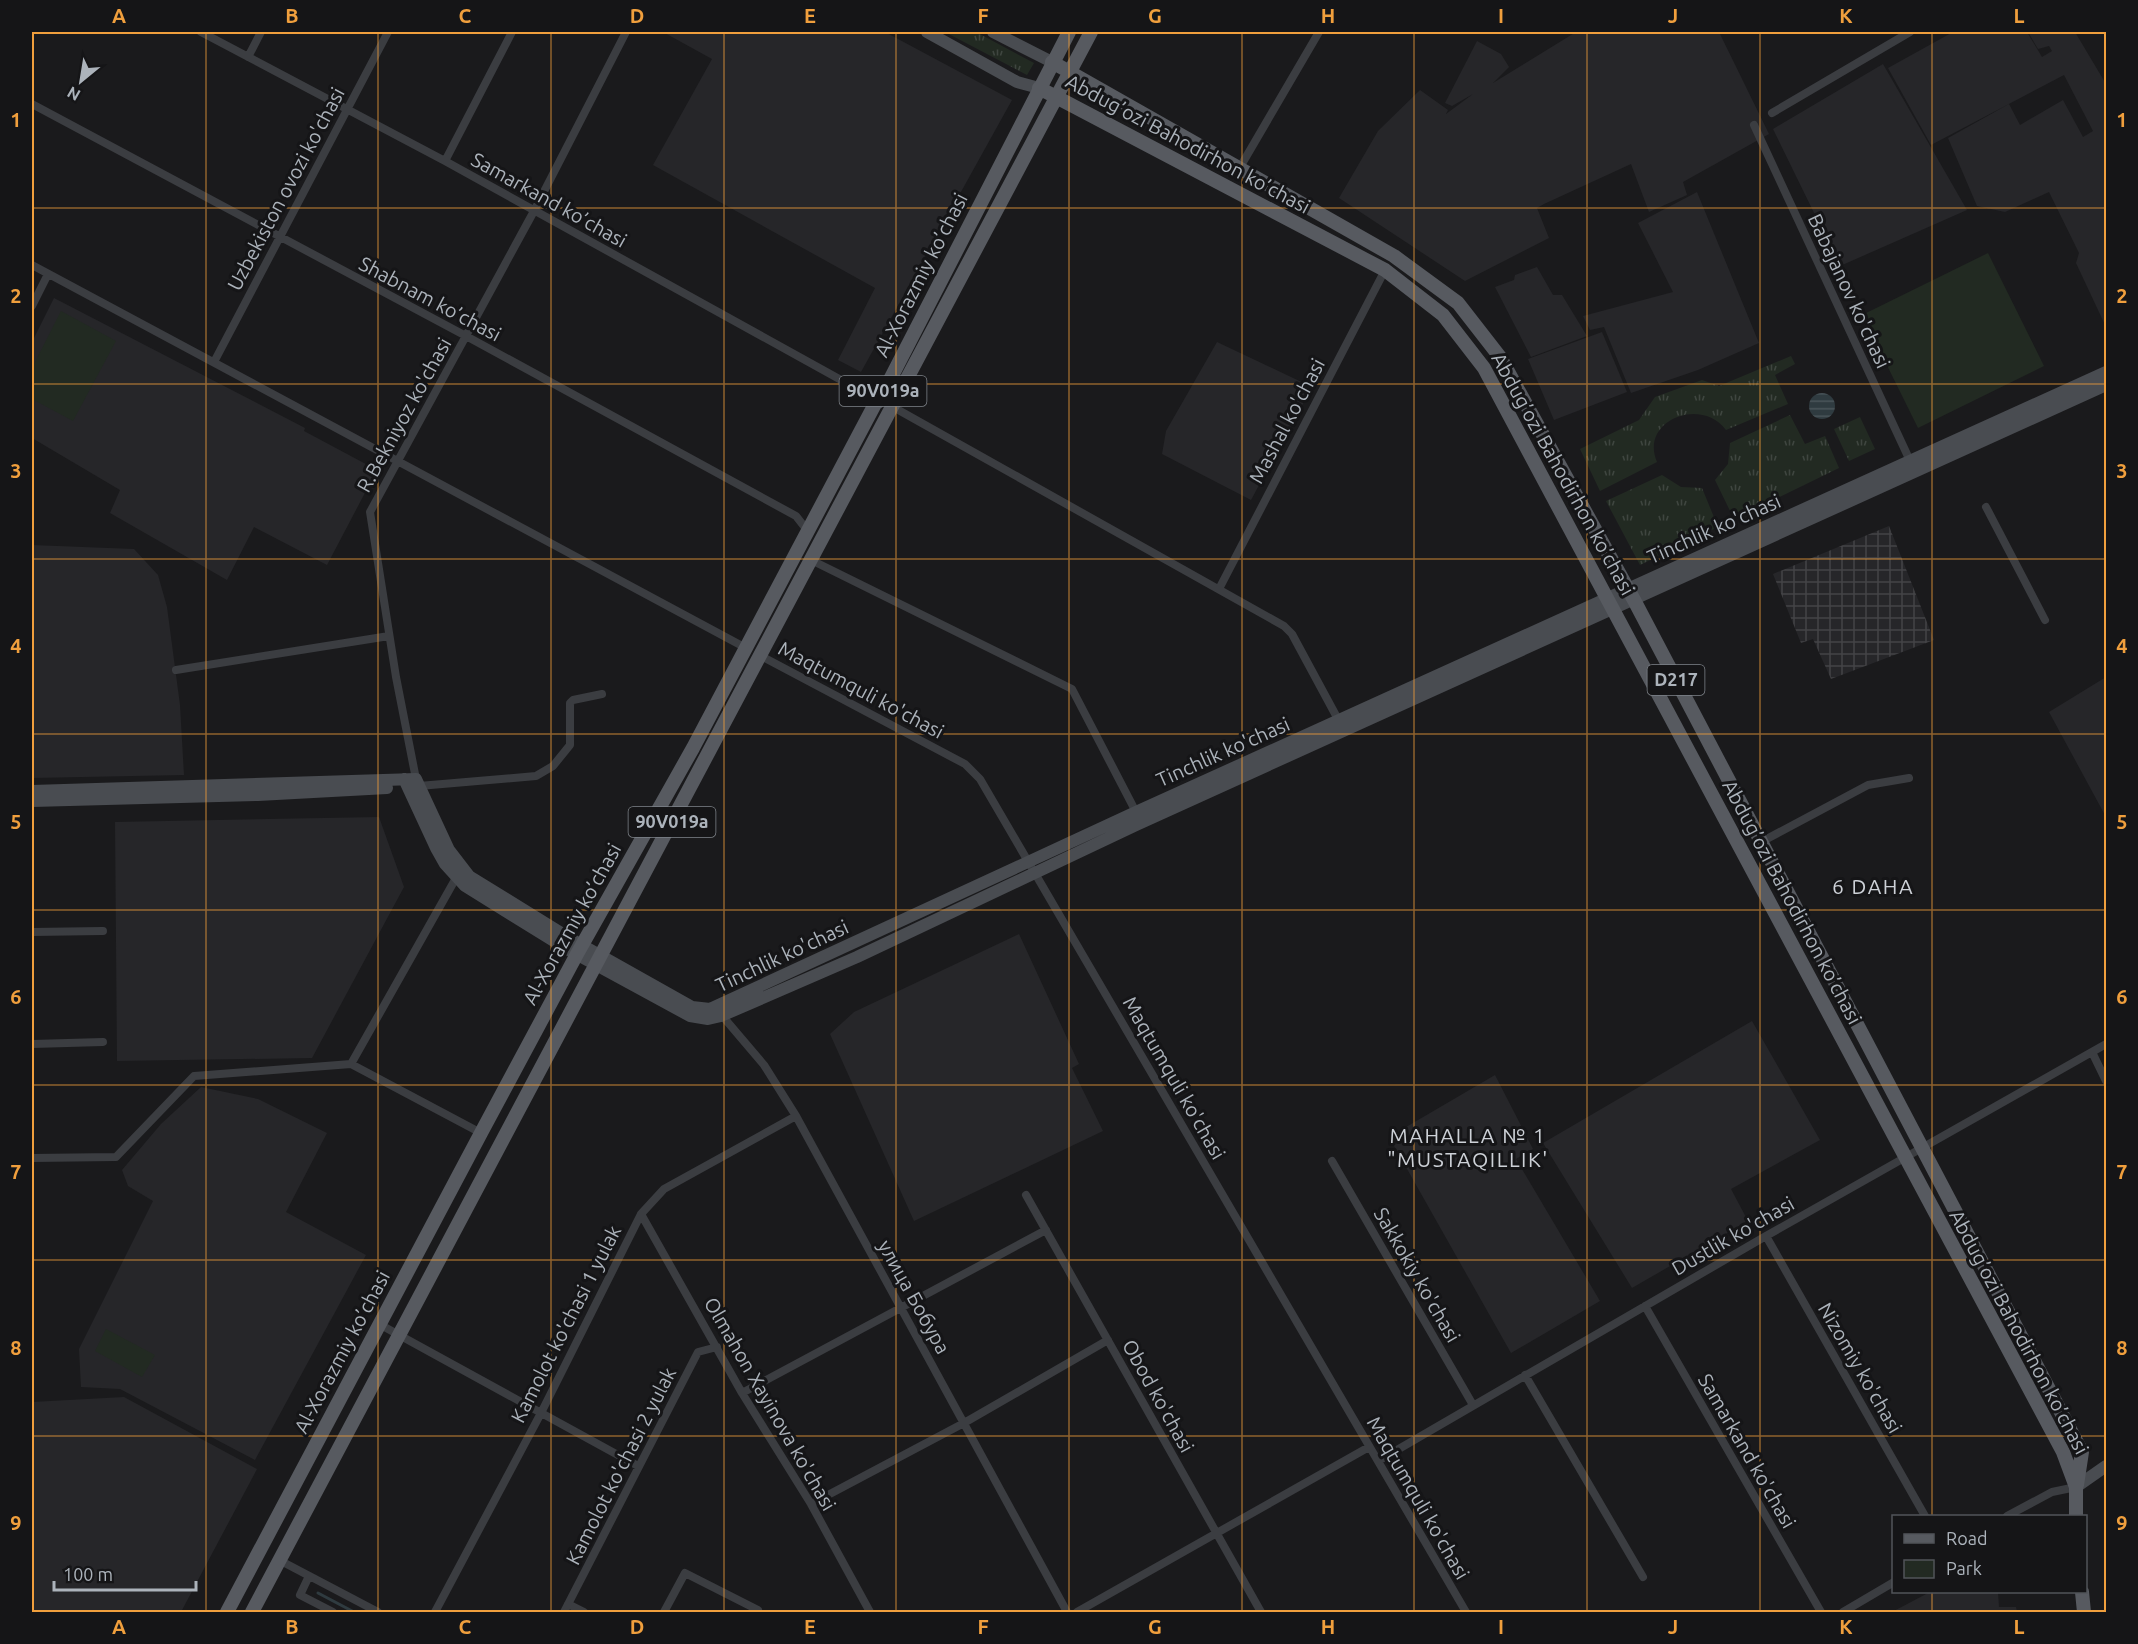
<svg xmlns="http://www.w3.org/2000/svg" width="2138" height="1644" viewBox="0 0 2138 1644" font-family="Ubuntu,sans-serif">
<defs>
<pattern id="industrial-grid" width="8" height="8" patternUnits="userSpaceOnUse" patternTransform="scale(1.5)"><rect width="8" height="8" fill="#262629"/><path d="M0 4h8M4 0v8" fill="none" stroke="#434346"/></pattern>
<pattern id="grass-tufts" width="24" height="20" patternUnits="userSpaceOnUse" patternTransform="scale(1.5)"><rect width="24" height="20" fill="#222a22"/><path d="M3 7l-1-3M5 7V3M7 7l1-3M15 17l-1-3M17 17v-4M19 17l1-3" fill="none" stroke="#3f4640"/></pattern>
<pattern id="water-rules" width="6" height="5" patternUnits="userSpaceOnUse" patternTransform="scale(1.5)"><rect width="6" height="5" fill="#2f3b40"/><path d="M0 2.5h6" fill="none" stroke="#4a555a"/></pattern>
</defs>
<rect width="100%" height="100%" fill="#1a1a1c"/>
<!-- built -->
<path fill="#262629" d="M663 32H885L1012 100 861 372 838 360 875 288 653 165 712 59Z
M1576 32H1719L1769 134 1683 182 1687 195 1649 212 1631 164 1544 204 1537 208 1549 238 1465 281 1339 198 1378 131 1420 90 1448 110 1446 114 1473 94 1452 106 1445 103 1477 41 1501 54 1509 67 1493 83Z
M1953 32H2027L2042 57 2052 51 2049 46 2038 49 2028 32H2075L2106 84V327L2076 263 2079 253 2049 192 2005 212 1977 206 1948 138 2009 104 2020 125 2063 100 2083 137 2093 131 2064 75 1931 145 1888 68Z
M1883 64 1967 210 1840 266 1773 129Z
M1697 192 1759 343 1698 370 1631 393 1604 327 1590 330 1583 316 1673 292 1638 223Z
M1537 267 1553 295H1562L1587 336 1531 357 1495 287 1514 280 1515 275Z
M54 298 305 428 304 431 377 470 327 565 254 527 227 580 110 513 120 490 32 438V342Z
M1602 332 1627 392 1554 420 1528 359Z
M1217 342 1312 387 1251 500 1162 454 1166 431Z
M32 545 134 549 158 575 167 607 180 705 184 775 32 778Z
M2106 677V817L2049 712Z
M379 817 404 887 312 1058 117 1061 115 822Z
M1019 934 1079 1064 1072 1068 1103 1131 914 1221 830 1034 854 1012Z
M1752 1021 1820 1140 1731 1189 1748 1221 1632 1288 1543 1143Z
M1495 1075 1533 1149 1516 1159 1600 1301 1511 1353 1389 1137Z
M201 1087 258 1099 327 1133 286 1212 366 1255 255 1460 120 1389 81 1387 79 1349 153 1201 128 1186 122 1170 161 1124Z
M124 1397 257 1469 181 1612H32V1402Z
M1930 1592H1998L1999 1607H2016L2017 1612H1892Z"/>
<!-- industrial -->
<path fill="url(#industrial-grid)" d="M1889 526 1934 640 1831 679 1813 639 1801 643 1773 574Z"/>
<!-- grass -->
<path fill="url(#grass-tufts)" d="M945 32H976L1034 63 1027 75Z
M1791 356 1795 364 1775 375 1788 404 1726 430C1701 396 1639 421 1657 462L1600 491 1580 449 1639 420 1655 397 1702 380 1719 386Z
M1790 415 1805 444 1825 436 1839 468 1734 519 1715 480 1728 464 1730 443Z
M1860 417 1875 449 1849 461 1834 429Z
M1662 475 1681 487 1702 488 1718 527 1640 565 1606 501Z"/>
<!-- green -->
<path fill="#222a22" d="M1988 253 2044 366 1918 428 1862 315Z
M61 311 116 341 73 421 32 399V368Z
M106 1329 155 1355 142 1377 95 1351Z"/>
<!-- water -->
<path fill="url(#water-rules)" d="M1809 406a13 13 0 1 1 26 0a13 13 0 1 1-26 0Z"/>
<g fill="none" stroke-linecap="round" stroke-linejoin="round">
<!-- stream -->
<path stroke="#2f3b40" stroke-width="3" d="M318 1593 354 1612"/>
<!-- minor -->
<path stroke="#3b3d41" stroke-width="8" d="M201 32 445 161 879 401
M248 57 261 32
M32 104 466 336 796 516 807 530
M1772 113 1910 32
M1754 125 1912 465
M445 161 512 32
M1239 169 1319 32
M32 265 746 648
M32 306 48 274
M214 362 388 32
M893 407 1284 626 1292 634 1340 723
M1986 507 2045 620
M811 560 1072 689 1136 812
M1219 589 1385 270
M761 656 965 764 980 779 1466 1612
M176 670 389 636
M416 779 396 677 370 512 534 211 626 32
M419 786 536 776 553 766 570 745V703L573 700 602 694
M1761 842 1868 785 1909 778
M32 932 103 931
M719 1012 764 1065 796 1116 1067 1612
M32 1044 103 1042
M2092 1052 2106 1081
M351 1064 456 878
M32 1158 116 1157 194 1076 351 1064 481 1133
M1332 1161 1473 1405
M1026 1195 1261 1612
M641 1214 742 1393 811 1504 870 1612
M1766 1236 1925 1516
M1645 1306 1821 1612
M379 1324 638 1466
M1525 1375 1643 1577
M742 1393 1046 1230
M1378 1461 1766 1236 2106 1044
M811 1504 964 1423 1108 1340
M2007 1516 2052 1492 2076 1487
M279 1560 378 1612
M309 1576 300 1595 333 1612
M568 1604 584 1612
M435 1612 541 1413 641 1214 664 1189 796 1116
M564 1612 698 1352 717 1347
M664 1612 685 1573 758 1610 757 1612
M1077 1612 1369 1447
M1843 1612 1894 1582"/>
<!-- secondary -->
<path stroke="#494c51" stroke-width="12" d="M927 32 1017 82 1039 88
M993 32 1052 62
M404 779 436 848 445 864 465 886 565 948 690 1016 708 1019 721 1016 857 957 1136 825 2106 385
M32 791 416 779 449 850 469 876 571 939 692 1007 710 1009 1136 812 2106 372
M32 801 258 795 387 788
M2076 1487 2106 1466"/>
<!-- primary -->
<path stroke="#575a60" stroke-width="14" d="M1052 62 1394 256 1458 303 1500 357 1634 600 2082 1452 2077 1485
M1039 88 1385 270 1443 315 1484 368 2063 1452 2076 1487V1516
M2082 1592 2084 1612
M227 1612 481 1133 577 954 693 748 875 404 879 401 1069 32
M252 1612 1091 32"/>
</g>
<!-- grid -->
<path fill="none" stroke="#f09f3d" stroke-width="1.5" stroke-opacity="0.55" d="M206 32V1612M378 32V1612M551 32V1612M724 32V1612M896 32V1612M1069 32V1612M1242 32V1612M1414 32V1612M1587 32V1612M1760 32V1612M1932 32V1516M32 208H2106M32 384H2106M32 559H2106M32 734H2106M32 910H2106M32 1085H2106M32 1260H2106M32 1436H2106M1932 1592V1612"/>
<g text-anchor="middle" stroke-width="6" stroke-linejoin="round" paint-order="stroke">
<!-- shield labels -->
<g fill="#151517" stroke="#7f848a" stroke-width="1.5">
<rect x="839.5" y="376" width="87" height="30" rx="4.5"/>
<rect x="1647.5" y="665" width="57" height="30" rx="4.5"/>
<rect x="628.5" y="807" width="87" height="30" rx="4.5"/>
</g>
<g font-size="18" font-weight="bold" fill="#acb3bb">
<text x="883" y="397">90V019a</text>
<text x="1676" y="686">D217</text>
<text x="672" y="828">90V019a</text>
</g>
<!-- street labels -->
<g font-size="20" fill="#acb3bb" stroke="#151517">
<text transform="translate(1188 144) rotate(28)" y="7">Abdug’ozi Bahodirhon ko’chasi</text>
<text transform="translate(286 189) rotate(-62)" y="7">Uzbekiston ovozi ko'chasi</text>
<text transform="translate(549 200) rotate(29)" y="7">Samarkand ko’chasi</text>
<text transform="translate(921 275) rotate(-63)" y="7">Al-Xorazmiy ko’chasi</text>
<text transform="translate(1849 291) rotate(65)" y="7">Babajanov ko'chasi</text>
<text transform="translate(430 299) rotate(28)" y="7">Shabnam ko’chasi</text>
<text transform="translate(404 415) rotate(-61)" y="7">R.Bekniyoz ko'chasi</text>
<text transform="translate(1287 421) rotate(-62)" y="7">Mashal ko'chasi</text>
<text transform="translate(1563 474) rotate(61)" y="7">Abdug’ozi Bahodirhon ko’chasi</text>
<text transform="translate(1714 529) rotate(-24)" y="7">Tinchlik ko'chasi</text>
<text transform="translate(861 690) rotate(28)" y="7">Maqtumquli ko'chasi</text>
<text transform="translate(1223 752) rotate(-24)" y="7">Tinchlik ko'chasi</text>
<text transform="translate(1792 902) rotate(62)" y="7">Abdug’ozi Bahodirhon ko’chasi</text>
<text transform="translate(572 924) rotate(-61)" y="7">Al-Xorazmiy ko’chasi</text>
<text transform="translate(782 956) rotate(-25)" y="7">Tinchlik ko'chasi</text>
<text transform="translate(1174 1078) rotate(60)" y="7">Maqtumquli ko'chasi</text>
<text transform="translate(1733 1236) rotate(-30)" y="7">Dustlik ko'chasi</text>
<text transform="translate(1417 1275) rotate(60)" y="7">Sakkokiy ko'chasi</text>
<text transform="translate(914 1297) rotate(61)" y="7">улица Бобура</text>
<text transform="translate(566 1324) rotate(-63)" y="7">Kamolot ko'chasi 1 yulak</text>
<text transform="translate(2019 1332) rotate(62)" y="7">Abdug’ozi Bahodirhon ko’chasi</text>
<text transform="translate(342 1352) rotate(-62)" y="7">Al-Xorazmiy ko’chasi</text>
<text transform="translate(1860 1368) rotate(60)" y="7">Nizomiy ko'chasi</text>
<text transform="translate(1158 1396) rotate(61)" y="7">Obod ko'chasi</text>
<text transform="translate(770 1404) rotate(60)" y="7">Olmahon Xayinova ko'chasi</text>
<text transform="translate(1747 1451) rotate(60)" y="7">Samarkand ko'chasi</text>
<text transform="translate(621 1466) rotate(-63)" y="7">Kamolot ko'chasi 2 yulak</text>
<text transform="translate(1418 1498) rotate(60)" y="7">Maqtumquli ko'chasi</text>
</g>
<!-- neighbourhood labels -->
<g font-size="21" letter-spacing="1.5" fill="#cdd1d7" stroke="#151517">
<text x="1873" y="894">6 DAHA</text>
<text x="1468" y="1143">MAHALLA № 1<tspan x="1468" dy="24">"MUSTAQILLIK'</tspan></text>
</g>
</g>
<!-- border -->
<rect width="2138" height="1644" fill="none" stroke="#151517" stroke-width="66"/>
<!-- legend -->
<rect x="1892" y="1515" width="195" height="78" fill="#151517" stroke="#515459" stroke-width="1.5"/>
<rect x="1904" y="1534" width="30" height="9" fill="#575a60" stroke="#515459" stroke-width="1.5"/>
<text x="1946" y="1545" font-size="18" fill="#acb3bb">Road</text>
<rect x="1904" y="1560" width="30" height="18" fill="#222a22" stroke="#515459" stroke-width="1.5"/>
<text x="1946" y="1575" font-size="18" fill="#acb3bb">Park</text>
<!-- north arrow -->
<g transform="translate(81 81) rotate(210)" stroke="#151517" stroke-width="4.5" paint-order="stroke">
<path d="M0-4.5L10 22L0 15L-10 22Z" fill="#acb3bb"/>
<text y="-9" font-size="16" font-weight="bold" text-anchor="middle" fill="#acb3bb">N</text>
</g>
<!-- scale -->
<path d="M54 1581v9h142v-9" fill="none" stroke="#acb3bb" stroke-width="3"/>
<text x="63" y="1581" font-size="18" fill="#acb3bb" stroke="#151517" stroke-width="4.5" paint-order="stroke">100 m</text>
<rect x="33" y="33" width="2072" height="1578" fill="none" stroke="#f09f3d" stroke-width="2"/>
<g font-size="20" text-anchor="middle" font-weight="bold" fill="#f09f3d">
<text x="119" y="23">A</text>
<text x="292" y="23">B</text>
<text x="465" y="23">C</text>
<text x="637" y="23">D</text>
<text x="810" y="23">E</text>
<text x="983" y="23">F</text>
<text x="1155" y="23">G</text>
<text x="1328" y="23">H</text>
<text x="1501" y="23">I</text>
<text x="1673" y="23">J</text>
<text x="1846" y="23">K</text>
<text x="2019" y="23">L</text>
<text x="16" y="127">1</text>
<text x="2122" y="127">1</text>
<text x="16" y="303">2</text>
<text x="2122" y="303">2</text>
<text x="16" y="478">3</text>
<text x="2122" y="478">3</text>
<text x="16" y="653">4</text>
<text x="2122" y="653">4</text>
<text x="16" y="829">5</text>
<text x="2122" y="829">5</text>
<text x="16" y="1004">6</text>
<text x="2122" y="1004">6</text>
<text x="16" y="1179">7</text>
<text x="2122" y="1179">7</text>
<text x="16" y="1355">8</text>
<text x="2122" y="1355">8</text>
<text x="16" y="1530">9</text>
<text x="2122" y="1530">9</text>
<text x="119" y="1634">A</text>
<text x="292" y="1634">B</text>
<text x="465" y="1634">C</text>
<text x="637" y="1634">D</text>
<text x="810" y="1634">E</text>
<text x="983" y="1634">F</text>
<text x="1155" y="1634">G</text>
<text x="1328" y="1634">H</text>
<text x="1501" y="1634">I</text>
<text x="1673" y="1634">J</text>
<text x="1846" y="1634">K</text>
<text x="2019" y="1634">L</text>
</g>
</svg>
